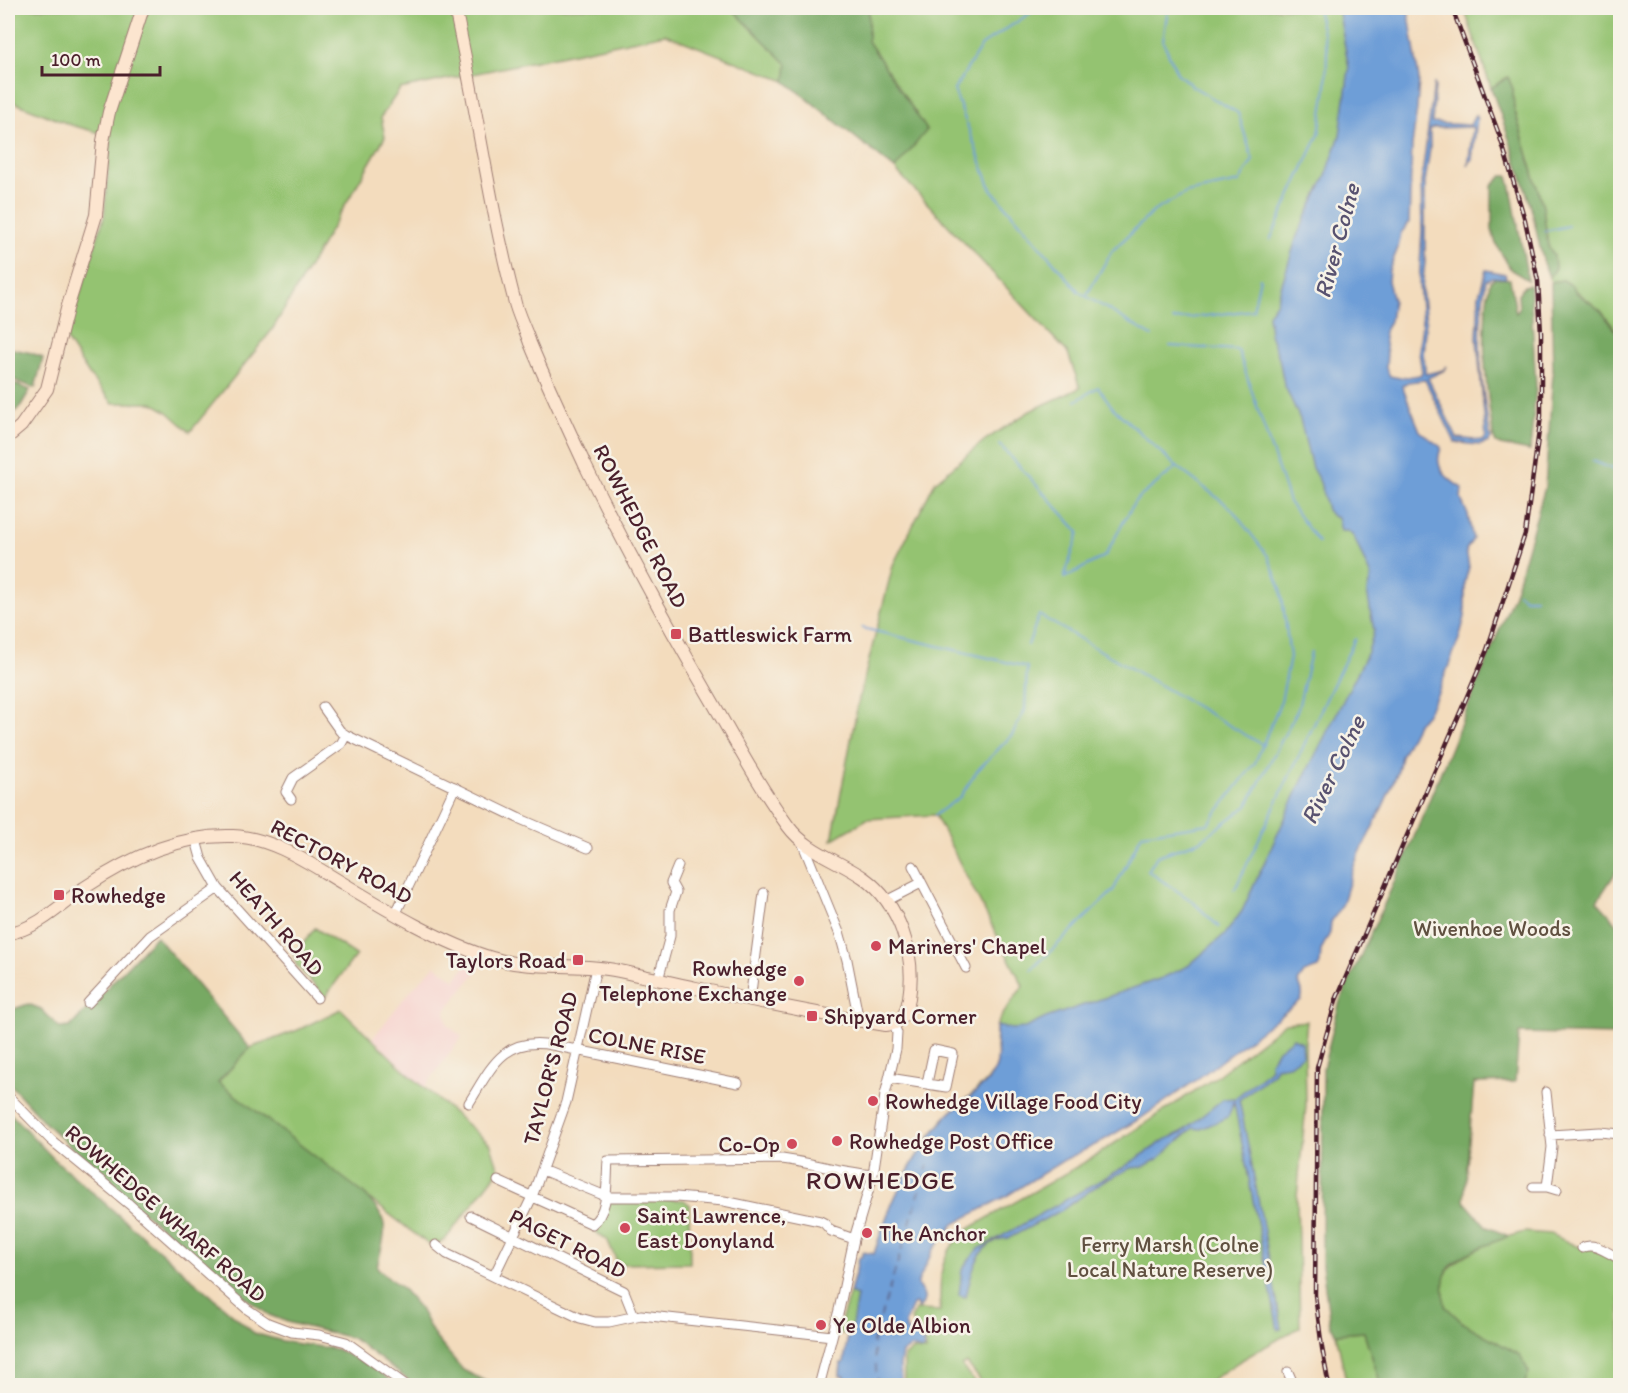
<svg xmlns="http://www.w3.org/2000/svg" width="1628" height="1393" viewBox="0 0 1628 1393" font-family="Itim,sans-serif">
<rect width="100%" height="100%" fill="#f7f3e8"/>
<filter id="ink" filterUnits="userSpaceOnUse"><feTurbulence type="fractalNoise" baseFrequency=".0167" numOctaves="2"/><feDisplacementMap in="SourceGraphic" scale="12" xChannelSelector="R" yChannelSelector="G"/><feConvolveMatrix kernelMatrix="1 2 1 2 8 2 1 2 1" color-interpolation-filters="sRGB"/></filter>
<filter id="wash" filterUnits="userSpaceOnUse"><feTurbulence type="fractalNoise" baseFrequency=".008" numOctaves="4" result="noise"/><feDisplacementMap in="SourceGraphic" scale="24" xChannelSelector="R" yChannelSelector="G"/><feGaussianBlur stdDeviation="1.35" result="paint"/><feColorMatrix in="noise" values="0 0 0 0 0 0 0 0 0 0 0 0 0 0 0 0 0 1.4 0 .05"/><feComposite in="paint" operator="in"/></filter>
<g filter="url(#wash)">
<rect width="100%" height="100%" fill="#f3dcbd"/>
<!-- built -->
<path fill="#f7d0cc" d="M471 958 484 963 445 1011 448 1025 462 1037 424 1088 373 1038 405 997 435 965 455 980Z"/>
<!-- green -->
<path fill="#94c371" stroke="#6f714e" stroke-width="1.5" d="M8 8H1366V175L1406 570 1288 892 1040 1079 844 1385 845 1376H840L841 1363H844L848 1334 837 1333 850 1293 859 1258 862 1256V1252L874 1254C887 1208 915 1148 949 1114 963 1100 981 1090 993 1073 1002 1060 995 1043 996 1028 997 1020 1017 995 1023 986L935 815 867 819 832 840 858 703 893 565 935 482 985 440 1030 411 1080 388 1068 353 895 169 785 81 665 34 400 89 381 117 385 137 272 330 190 432 168 412 153 403H113L90 376 66 339 104 217 111 136 71 125 8 100Z
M1464 8H1620V336L1601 311 1563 280 1551 282 1549 277 1555 270 1554 255 1548 246 1543 207 1514 108 1513 89 1507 77 1491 88Z
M315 928 356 955 325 997 296 965 294 955Z
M341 1009 405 1071 491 1145 499 1170 445 1240 436 1245 428 1244 218 1082 250 1048 298 1030Z
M1307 1021 1305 1041 1306 1106 1297 1197 1300 1327 1240 1361 1204 1385H984L967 1363 962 1366 977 1385 904 1386V1357L913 1350 926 1351C926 1330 917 1336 911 1319L916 1310 940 1311C940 1276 938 1259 963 1232L1092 1158 1213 1079 1285 1023Z
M661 1199 684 1200 689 1204 690 1263 618 1264 607 1239 595 1232 608 1202Z
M1524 1232 1551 1234 1576 1246 1593 1249 1620 1263V1385H1524L1529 1372 1520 1356 1463 1323 1445 1306C1444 1298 1442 1285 1444 1278 1453 1254 1501 1238 1524 1232Z
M1364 1332 1381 1385H1347L1336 1334Z"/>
<!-- forest -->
<path fill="#77a963" stroke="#606447" stroke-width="1.5" d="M731 8H869L868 41 927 130 895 169 785 81 787 64Z
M1508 77 1513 89 1514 108 1543 207 1548 246 1554 255 1555 270 1549 277C1539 254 1537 228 1530 204 1519 165 1505 127 1491 88Z
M1502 176H1508L1511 188 1528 280 1511 270 1496 244 1492 230V186Z
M1495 278 1510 279 1516 313 1519 309 1518 295 1524 286 1530 285 1536 386 1530 451 1500 445 1496 443 1494 439C1485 385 1480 335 1490 281Z
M1563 280 1573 286 1576 292 1601 311 1620 336V866L1597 901 1620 927V1065H1617L1618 1035 1519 1033 1515 1082 1474 1083 1464 1201 1487 1227 1509 1236C1489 1245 1446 1256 1444 1281 1443 1289 1444 1298 1445 1306L1463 1323 1520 1355 1529 1372 1524 1385H1381L1364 1332 1336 1334 1330 1325 1322 1265 1323 1068 1340 1001 1407 854 1514 594 1545 487 1553 373 1551 282Z
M8 348 32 353 43 358 35 388 8 378Z
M8 381 30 390 20 407 8 418Z
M156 936 250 1048 218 1082 363 1193C392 1222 386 1229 377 1267L386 1276 402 1288 420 1309 435 1337 463 1370 493 1385H415L352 1338 290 1323 269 1315 243 1296 126 1198 46 1124 8 1082V1011L28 1004 41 1009 60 1028 70 1027Z
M8 1111 53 1158 254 1333 286 1342 336 1349 374 1368 396 1385H8Z"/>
<!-- water -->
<path fill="#6e9ed7" stroke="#5c5e81" stroke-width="1.5" d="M1338 8H1408L1419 79 1417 109 1412 146 1409 223 1401 233 1398 248 1389 270 1388 281 1393 300 1390 321 1384 333V340L1387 352 1386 368 1390 376 1400 378 1420 375 1422 372 1419 352 1422 320 1419 285 1422 230 1421 183 1434 83 1435 87 1432 123 1470 125 1475 115 1477 119 1472 159 1468 166 1473 127 1433 128 1430 130V149L1425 183V262L1422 289 1426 322 1423 353 1426 374 1443 370 1447 366 1445 370 1428 378 1457 438 1483 441 1486 437 1477 339 1479 295 1486 270 1505 274 1506 278 1492 277 1486 280C1476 334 1480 385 1491 439 1485 449 1466 443 1455 442L1425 380 1408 382 1402 386 1420 431 1441 447C1441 450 1439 453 1439 456 1436 470 1452 482 1462 488L1461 499 1468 515 1473 539 1466 550 1469 567 1465 582V617L1459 639 1438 693 1426 715 1418 722 1401 756 1398 771 1384 804 1355 863 1342 906 1331 922 1330 933 1321 950 1320 964 1318 968 1304 973 1298 982C1301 987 1304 994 1301 1000L1192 1083 1141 1118 1097 1144 1064 1160 1008 1195 954 1224 933 1250 918 1282V1286C925 1296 927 1299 919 1309L916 1304 913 1305 905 1323 907 1332H914L922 1336 924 1349 922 1350 911 1347 902 1353 900 1365 901 1385H844L845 1376H840L841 1363H844L848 1334 851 1331 857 1296 850 1293 859 1258 862 1256V1252L874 1254C889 1204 912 1155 947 1116 961 1101 989 1087 996 1067 1000 1055 996 1039 996 1026L1012 1029 1025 1028 1046 1018 1162 978 1188 966 1226 933 1242 911 1303 779 1368 652 1374 631 1367 592 1371 577 1354 537 1348 531H1341L1338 518 1332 516 1327 510 1320 482 1312 468 1300 419 1284 384 1279 358 1270 334 1268 314 1276 303 1297 236 1326 176 1340 135 1349 69Z
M1293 1038 1302 1042 1303 1055 1289 1065 1276 1067 1274 1072 1239 1100C1255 1176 1267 1252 1282 1328L1278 1330 1234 1102 1228 1117 1201 1129 1193 1128 1158 1159 1143 1167 1131 1168 1104 1181 1062 1210 1009 1238C978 1239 971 1273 966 1297L959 1295 962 1269 977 1250 1124 1167 1165 1140 1182 1132 1223 1099 1235 1098 1271 1069 1270 1062 1277 1051Z"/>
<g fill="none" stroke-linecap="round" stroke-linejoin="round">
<!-- stream -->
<path stroke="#6e9ed7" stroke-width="2" d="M1038 8 982 45 954 90 991 189 1079 292 1152 336
M1545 231 1568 226
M1270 240 1319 134 1326 87 1327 50 1317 8
M1086 296 1112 251 1154 211 1186 193 1239 182 1253 160 1238 113 1192 86 1177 73 1163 41 1168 8
M1173 320 1253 310 1260 278
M1170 346 1238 350 1289 502 1318 542
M999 444 1079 532 1064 578 1105 556 1135 501 1177 467
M1592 461 1620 472
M1518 593 1525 598H1535
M862 628 1027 667 1025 710 1012 735 977 771 960 797 935 815
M1028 645 1039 615 1263 745
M1235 889 1355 639
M1219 927 1192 901 1148 871 1157 856 1200 841 1247 806 1298 709 1311 652
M1031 970 1113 891 1142 834 1208 824 1255 763 1281 701 1290 657 1281 589 1268 556 1231 508 1177 467 1113 408 1098 387 1076 401"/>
<!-- ferry -->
<path stroke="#585270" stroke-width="1.5" stroke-dasharray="8 6" stroke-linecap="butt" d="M878 1386 873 1341 928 1165"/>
</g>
</g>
<g filter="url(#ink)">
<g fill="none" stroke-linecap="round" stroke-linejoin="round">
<defs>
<path id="street" d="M323 707 340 731 346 735 518 818 588 848
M291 799 286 792 293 778 341 744 346 735
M196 840 201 858 218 888 317 998
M802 842 840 935 847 960 859 1021
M913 866 966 968
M886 901 921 883
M396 913 455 787
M658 980 670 936V910L676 892 671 883 678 866
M750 1000 764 893
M88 1003 150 936 218 888
M889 1078 946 1087 953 1054 934 1050 927 1083
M1546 1092 1552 1147 1547 1187
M8 1096 51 1140 129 1204 247 1309 268 1323 292 1332 319 1335 346 1342 407 1386
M469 1103C491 1068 503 1036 552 1045L738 1083
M1550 1135 1600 1132 1620 1134
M542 1170 608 1197H676L724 1201 820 1221 824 1223 831 1231 854 1239
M498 1181 592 1224C610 1211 606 1181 608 1161L782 1159C812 1163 842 1172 873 1175
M1533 1187H1547L1557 1190
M471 1216 624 1291 634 1316
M436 1245 447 1254 580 1318 595 1322H609L641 1315 832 1336
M1582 1248C1594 1241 1609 1254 1620 1259
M494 1276 532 1197 566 1102 596 968
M1288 1372 1294 1386
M819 1386 839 1310 854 1239 873 1175 885 1095 896 1049 897 1033 894 1025"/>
<path id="secondary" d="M8 437 21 426 47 389 67 309 96 215 103 141 109 112 143 8
M8 933C36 930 62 904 84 888 127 859 180 834 233 836 274 838 310 864 344 884 387 910 444 944 492 958 530 970 569 963 608 969 638 974 667 982 696 988 759 1002 822 1015 886 1025 903 1024 906 1013 909 998 916 955 900 904 864 878 838 860 807 852 788 826 759 786 736 743 712 701 667 624 624 545 585 465 566 424 547 384 530 343 525 328 517 314 514 299 489 204 476 104 455 8"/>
</defs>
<!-- street casing -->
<use href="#street" stroke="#9e7e74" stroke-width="11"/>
<!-- secondary casing -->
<use href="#secondary" stroke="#9e7e74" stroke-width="14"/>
<!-- street -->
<use href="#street" stroke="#fff" stroke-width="9"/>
<!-- secondary -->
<use href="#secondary" stroke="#fce5cf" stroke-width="12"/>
<defs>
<path id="rail" d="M1329 1386 1322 1348 1315 1295 1317 1068 1336 1000 1487 650 1525 534 1541 416V333L1538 281 1525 220 1500 137 1452 8"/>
</defs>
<!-- rail casing -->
<use href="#rail" stroke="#4a1f2b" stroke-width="4.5"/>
<!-- rail -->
<use href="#rail" stroke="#f7f3e8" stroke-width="2" stroke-dasharray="7" stroke-linecap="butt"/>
</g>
</g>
<!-- markers -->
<g fill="#d1495b" stroke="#f7f3e8" stroke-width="2">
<rect x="670" y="628" width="12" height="12" rx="3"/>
<rect x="53" y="889" width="12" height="12" rx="3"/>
<circle cx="876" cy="946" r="6"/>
<rect x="572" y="954" width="12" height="12" rx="3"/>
<circle cx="799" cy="981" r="6"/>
<rect x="806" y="1010" width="12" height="12" rx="3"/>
<circle cx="873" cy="1101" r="6"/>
<circle cx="837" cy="1141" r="6"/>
<circle cx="792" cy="1144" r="6"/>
<circle cx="625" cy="1228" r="6"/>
<circle cx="867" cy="1233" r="6"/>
<circle cx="821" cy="1325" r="6"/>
</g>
<g text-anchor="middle" stroke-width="5" stroke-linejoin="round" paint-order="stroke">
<!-- street labels -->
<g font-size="22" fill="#4a1f2b" stroke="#f7f3e8">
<text transform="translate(641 526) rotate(63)" y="8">ROWHEDGE ROAD</text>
<text transform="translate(342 861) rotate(28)" y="8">RECTORY ROAD</text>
<text transform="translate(277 923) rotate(49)" y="8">HEATH ROAD</text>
<text transform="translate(647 1045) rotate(11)" y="8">COLNE RISE</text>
<text transform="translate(550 1068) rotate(-75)" y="8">TAYLOR'S ROAD</text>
<text transform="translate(166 1213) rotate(41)" y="8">ROWHEDGE WHARF ROAD</text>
<text transform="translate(568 1243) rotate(27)" y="8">PAGET ROAD</text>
</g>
<!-- poi labels -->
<g font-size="22" fill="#4a1f2b" stroke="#f7f3e8" text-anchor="start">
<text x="688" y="642">Battleswick Farm</text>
<text x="71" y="903">Rowhedge</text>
<text x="888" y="954">Mariners' Chapel</text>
<text x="566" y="968" text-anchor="end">Taylors Road</text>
<text x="787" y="976" text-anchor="end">Rowhedge<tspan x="787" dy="25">Telephone Exchange</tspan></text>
<text x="824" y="1024">Shipyard Corner</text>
<text x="885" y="1109">Rowhedge Village Food City</text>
<text x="849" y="1149">Rowhedge Post Office</text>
<text x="780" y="1152" text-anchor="end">Co-Op</text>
<text x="637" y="1223">Saint Lawrence,<tspan x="637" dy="25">East Donyland</tspan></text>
<text x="879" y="1241">The Anchor</text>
<text x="833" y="1333">Ye Olde Albion</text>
</g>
<!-- park labels -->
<g font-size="22" fill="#605040" stroke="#f7f3e8">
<text x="1492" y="936">Wivenhoe Woods</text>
<text x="1170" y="1252">Ferry Marsh (Colne<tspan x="1170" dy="25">Local Nature Reserve)</tspan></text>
</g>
<!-- water labels -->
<g font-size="24" font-style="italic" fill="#585270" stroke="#f7f3e8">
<text transform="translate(1337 241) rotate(-75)" y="8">River Colne</text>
<text transform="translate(1333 770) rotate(-64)" y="8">River Colne</text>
</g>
<!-- quarter labels -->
<g font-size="26" letter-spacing="1.5" fill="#4a1f2b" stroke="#f7f3e8">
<text x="881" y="1189">ROWHEDGE</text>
</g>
</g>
<!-- margin -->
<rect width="1628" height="1393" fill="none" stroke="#f7f3e8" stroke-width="30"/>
<!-- scale -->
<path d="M42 66v9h118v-9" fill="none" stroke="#4a1f2b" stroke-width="3"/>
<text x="51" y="66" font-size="18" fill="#4a1f2b" stroke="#f7f3e8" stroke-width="4.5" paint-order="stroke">100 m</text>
</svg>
